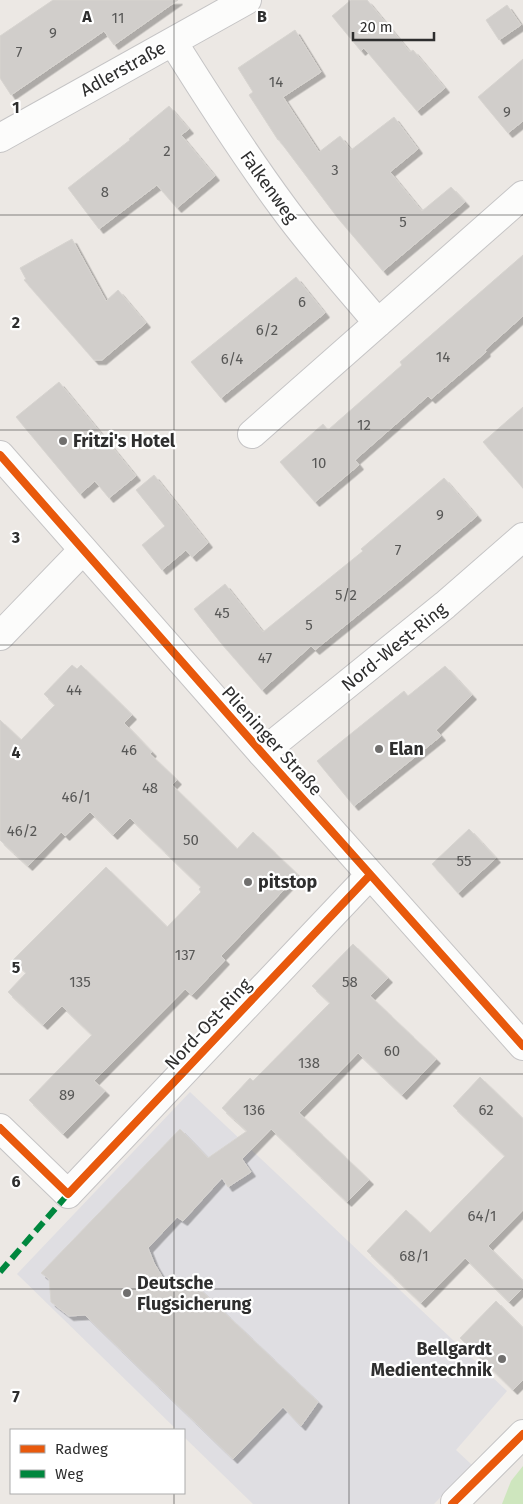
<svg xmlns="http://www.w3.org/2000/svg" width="523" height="1504" viewBox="0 0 523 1504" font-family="'Fira Sans',sans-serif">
<defs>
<filter id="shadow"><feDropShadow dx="4.5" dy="4.5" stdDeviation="0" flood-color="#0004"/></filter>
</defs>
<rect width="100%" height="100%" fill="#ece8e4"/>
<!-- airport -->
<path fill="#dfdee2" d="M190 1092 507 1391 456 1450 472 1465 434 1504H253L184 1437V1430H177L17 1274Z"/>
<!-- green -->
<path fill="#cee6be" d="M523 1466V1504H502L511 1481Z"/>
<!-- building -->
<path fill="#d1cecb" stroke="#d7d4d0" filter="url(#shadow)" d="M53 0H178L114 45 104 31 11 95 0 78V36Z
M351 0H367L410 52 413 50 445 88 417 111 364 48 361 51 332 16Z
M507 5 521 25 499 40 486 20Z
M295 30 321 72 283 97 319 152 340 136 351 150 394 117 418 149 390 172 422 211 451 187 465 202 383 271 337 217 279 140H278L249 95 253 92 238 68Z
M523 59V121L508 133 478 97Z
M169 106 189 129 181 135 215 176 177 208 157 185 99 229 68 188 130 140 129 139Z
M72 239 106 301 118 290 146 323 102 360H94L24 280 26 279 20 268Z
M523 255V316L485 350 486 352 431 399 428 396 355 460 359 465 315 502 280 462 323 424 328 430 402 365 400 362Z
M296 277 325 313 221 398 191 362Z
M59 382 136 476 109 498 95 481 80 494 16 417Z
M523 407V488L483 442Z
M154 475 208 543 192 557 186 550 162 570 142 545 165 526 136 490Z
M444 478 477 516 400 581 315 650 311 646 262 690 221 643 194 609 225 584 263 632 363 551 361 549Z
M72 665 77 669 81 665 132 715 124 723 152 752 150 754 177 780 172 785 237 849 253 832 298 875 221 956 225 960 192 995 185 989 94 1081 105 1091 63 1134 29 1100 92 1035 62 1006 43 1025 8 992 26 973 13 960 106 867 167 927 201 892 199 889 201 887 130 818 113 835 90 812 65 836 61 832 28 866 0 840V720L21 740 55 705 44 694Z
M445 666 472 695 436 730 441 736 354 806 317 761 404 691 408 696Z
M469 829 496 858 458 893 432 864Z
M353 944 388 978 370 996 436 1059 402 1095 358 1053 299 1113 369 1180 347 1202 271 1129 242 1159 251 1172 228 1187 222 1178 183 1221 177 1217 148 1248 154 1263 170 1290 188 1278 318 1402 301 1426 283 1407 233 1459 85 1315 69 1316 51 1302 49 1279 41 1273 180 1129 208 1158 247 1131 222 1108 250 1078 253 1081 330 1003 312 986Z
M480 1077 523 1119V1210L488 1246 523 1281V1288L509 1302 465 1258 421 1303 367 1251 406 1210 430 1233 505 1156 453 1106Z
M496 1301 523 1328V1380L513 1390 460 1338Z"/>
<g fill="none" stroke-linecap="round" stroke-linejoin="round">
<defs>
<path id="minor" d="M173 42C208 98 244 154 283 207 313 248 346 285 378 323
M0 138 247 0
M252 434 523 195
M0 636 83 550
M262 753 445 605 523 537
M0 1128 68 1194 370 875
M455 1502 523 1434"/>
<path id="secondary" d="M0 455 262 753 523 1046"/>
</defs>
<!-- minor casing -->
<use href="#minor" stroke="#c5c4c5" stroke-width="30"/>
<!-- secondary casing -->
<use href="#secondary" stroke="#c5c4c5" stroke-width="30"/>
<!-- minor -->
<use href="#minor" stroke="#fcfcfb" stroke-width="28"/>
<!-- secondary -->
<use href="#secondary" stroke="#fcfcfb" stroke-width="28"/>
<!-- quiet -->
<path stroke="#00873e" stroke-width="6" stroke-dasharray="12 6" stroke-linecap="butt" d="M0 1272 68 1194"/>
<defs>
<path id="cycleway" d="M0 455 262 753 523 1046
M0 1128 68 1194 370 875
M452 1504 523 1434"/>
</defs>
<!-- cycleway casing -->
<use href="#cycleway" stroke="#fff" stroke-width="11"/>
<!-- cycleway -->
<use href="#cycleway" stroke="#e8590c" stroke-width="8"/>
</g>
<!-- grid -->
<path fill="none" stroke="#2e2e2e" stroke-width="1" stroke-opacity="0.55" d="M174 0V1430M349 0V1504M0 215H523M0 430H523M0 645H523M0 859H523M0 1074H523M0 1289H523M174 1493V1504"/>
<!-- markers -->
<g fill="#706f6e" stroke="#fff" stroke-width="2">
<circle cx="63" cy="441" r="5"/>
<circle cx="379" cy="749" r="5"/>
<circle cx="248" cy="882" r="5"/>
<circle cx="127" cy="1293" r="5"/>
<circle cx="502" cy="1359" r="5"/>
</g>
<g text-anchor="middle" stroke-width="4.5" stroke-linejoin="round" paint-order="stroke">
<!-- number labels -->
<g font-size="15" fill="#585857">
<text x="118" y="23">11</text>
<text x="53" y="38">9</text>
<text x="19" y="57">7</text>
<text x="276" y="87">14</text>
<text x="507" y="117">9</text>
<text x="167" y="156">2</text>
<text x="335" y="175">3</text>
<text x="105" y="197">8</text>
<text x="403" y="227">5</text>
<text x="302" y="307">6</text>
<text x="267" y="335">6/2</text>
<text x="443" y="362">14</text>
<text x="232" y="364">6/4</text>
<text x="364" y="430">12</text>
<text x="319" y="468">10</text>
<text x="440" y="520">9</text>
<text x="398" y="555">7</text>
<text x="346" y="600">5/2</text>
<text x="222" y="618">45</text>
<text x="309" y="630">5</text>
<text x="265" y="663">47</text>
<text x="74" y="695">44</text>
<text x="129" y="755">46</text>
<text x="150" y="793">48</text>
<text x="76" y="802">46/1</text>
<text x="22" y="836">46/2</text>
<text x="191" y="845">50</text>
<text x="464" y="866">55</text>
<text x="185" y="960">137</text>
<text x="80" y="987">135</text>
<text x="350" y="987">58</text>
<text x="392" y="1056">60</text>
<text x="309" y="1068">138</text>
<text x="67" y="1100">89</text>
<text x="254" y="1115">136</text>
<text x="486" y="1115">62</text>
<text x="482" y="1221">64/1</text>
<text x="414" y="1261">68/1</text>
</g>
<!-- street labels -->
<g font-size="18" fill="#2e2e2e" stroke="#fff">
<text transform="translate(123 69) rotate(-29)" y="6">Adlerstraße</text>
<text transform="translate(269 187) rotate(54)" y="6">Falkenweg</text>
<text transform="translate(394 647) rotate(-39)" y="6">Nord-West-Ring</text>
<text transform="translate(272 741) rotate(48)" y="6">Plieninger Straße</text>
<text transform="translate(208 1024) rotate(-47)" y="6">Nord-Ost-Ring</text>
</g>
<!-- poi labels -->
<g font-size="18" font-weight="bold" fill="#2e2e2e" stroke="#fff" text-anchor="start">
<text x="73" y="447">Fritzi's Hotel</text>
<text x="389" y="755">Elan</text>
<text x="258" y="888">pitstop</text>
<text x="137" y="1289">Deutsche<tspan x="137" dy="21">Flugsicherung</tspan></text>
<text x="492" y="1355" text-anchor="end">Bellgardt<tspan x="492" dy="21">Medientechnik</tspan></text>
</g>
</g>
<g font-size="16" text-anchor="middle" font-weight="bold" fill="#2e2e2e" stroke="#fff" stroke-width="4.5" stroke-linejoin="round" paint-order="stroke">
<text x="87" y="22">A</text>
<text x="262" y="22">B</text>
<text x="16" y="113">1</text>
<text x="16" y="328">2</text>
<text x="16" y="543">3</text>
<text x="16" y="758">4</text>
<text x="16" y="973">5</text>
<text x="16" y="1187">6</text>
<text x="16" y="1402">7</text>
</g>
<!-- legend -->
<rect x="10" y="1429" width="175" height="65" fill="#ffffff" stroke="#ababab"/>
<rect x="20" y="1445" width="25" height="8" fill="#e8590c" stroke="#ababab"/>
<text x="55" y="1454" font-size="15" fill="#2e2e2e">Radweg</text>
<rect x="20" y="1470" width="25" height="8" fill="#00873e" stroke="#ababab"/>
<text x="55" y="1479" font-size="15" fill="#2e2e2e">Weg</text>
<!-- scale -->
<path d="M353 32v8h81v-8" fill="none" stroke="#2e2e2e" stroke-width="2.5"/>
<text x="360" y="32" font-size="15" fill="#2e2e2e" stroke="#ffffff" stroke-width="4" paint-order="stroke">20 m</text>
</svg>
